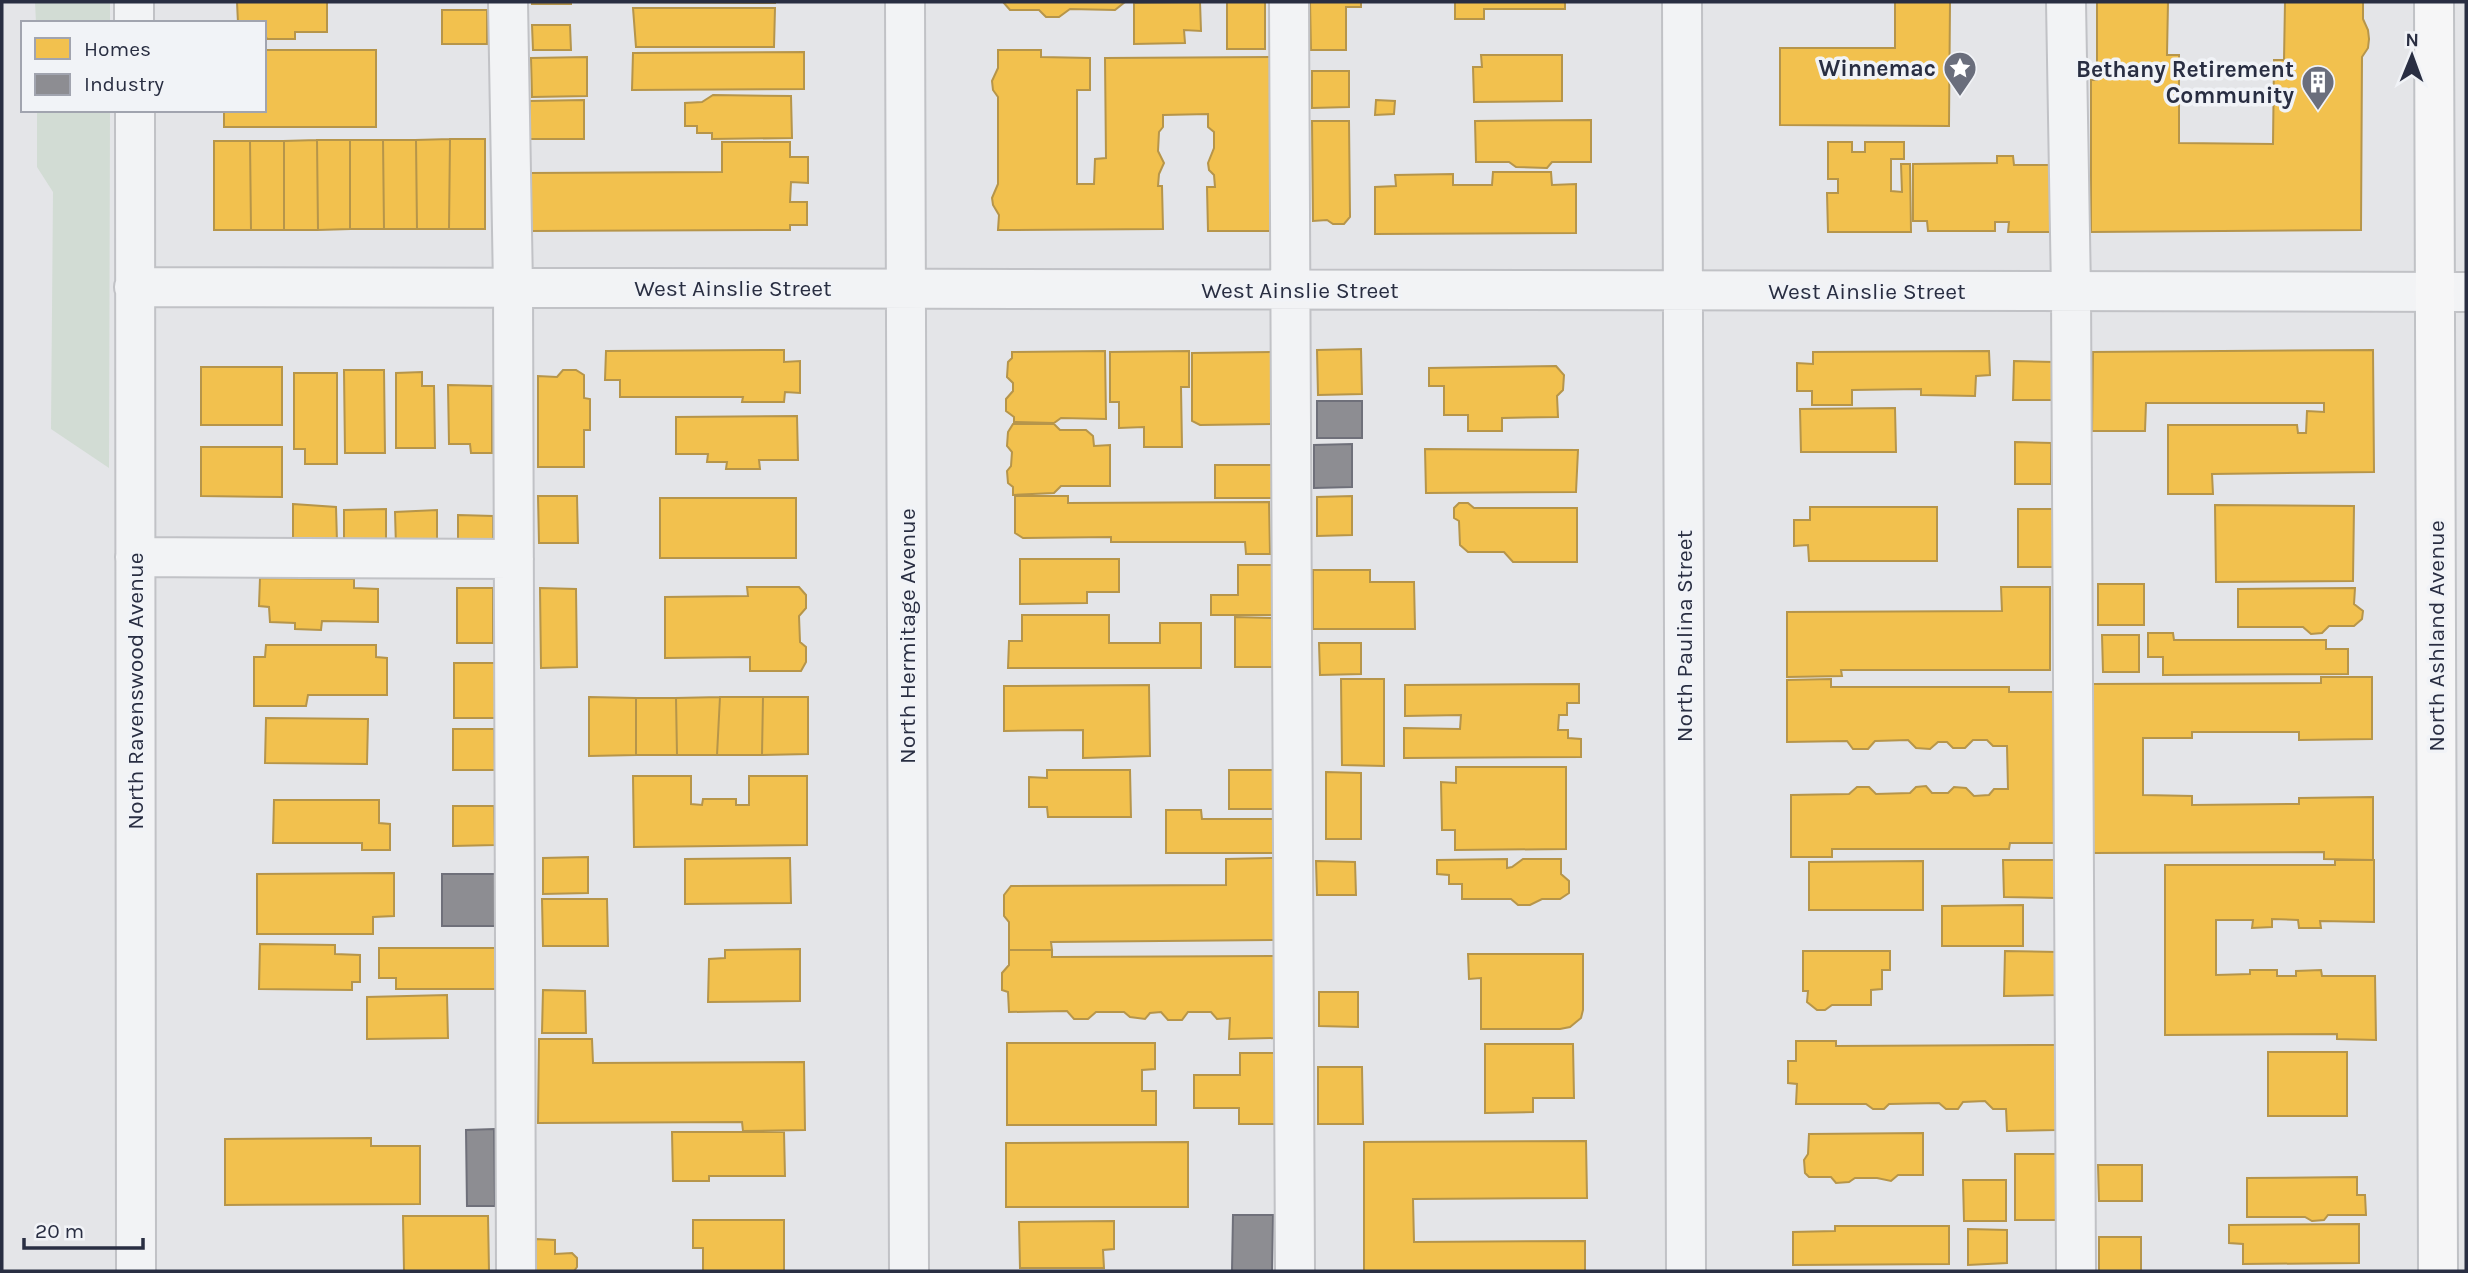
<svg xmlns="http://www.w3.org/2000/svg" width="2468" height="1273" viewBox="0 0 2468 1273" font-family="Karla,sans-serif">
<rect width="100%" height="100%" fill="#e4e5e8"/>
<!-- green -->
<path fill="#d2dcd4" d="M35 2H110V23H36Z
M37 110H110L109 468 51 429 53 192 37 167Z"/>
<!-- homes -->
<path fill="#f2c14e" stroke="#b6954a" stroke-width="2" d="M237 2H327V32H295V39H267L264 33V23H238Z
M532 2H571V4H532Z
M635 2H775V3Z
M1003 2H1125L1115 10 1070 9 1059 17H1046L1039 10H1010Z
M1200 2 1201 31 1184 30 1185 43 1134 44V3Z
M1227 2H1265V49H1227Z
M1310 2H1361V7H1346V50H1311Z
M1455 2H1565V9H1484V19H1455Z
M1895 2H1950L1949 126 1780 125V48H1895Z
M2097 2H2168L2167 55H2179V143L2273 144 2274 60H2284L2285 2H2363V19L2368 30 2369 39 2368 48 2362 57 2361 230 2091 232V80H2097Z
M633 8H775L774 47H636Z
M442 10H487V44H442Z
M532 25H570L571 50H533Z
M264 50H376V127H224V110H264Z
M998 50H1041V57L1090 58V90H1077V184H1094L1095 159 1106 158 1105 58 1274 57 1275 231H1208L1207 187H1215L1214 175 1209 170 1208 163 1214 148V132L1208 127V114L1163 115V127L1159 132 1158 151 1164 163 1159 174 1158 186H1162L1163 229 998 230 999 215 993 205 992 198 998 184V97L993 90 992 81 998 68Z
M804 52V89L632 90 633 53Z
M1481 55H1562V101L1474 102 1473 67H1482Z
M587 57V96L532 97 531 58Z
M1312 71H1349V107L1312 108Z
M713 95 791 96 792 138 712 139V133H697V126H685V103L702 102Z
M584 100V139H530V101Z
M1376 100 1395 101 1394 114 1375 115Z
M1591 120V162H1552L1547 168 1516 167 1509 162H1476L1475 121Z
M1312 121H1349L1350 217 1344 224H1333L1327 220 1313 221Z
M450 139 449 229H417L416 140Z
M450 139H485V229H449Z
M317 140H350V229L318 230Z
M317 140 318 230H284V141Z
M350 140H383L384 229H350Z
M383 140H416L417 229H384Z
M214 141H250L251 230H214Z
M250 141H284V230H251Z
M722 142H790V157H808V183L791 182 790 202H807V225H790V230L529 231V173L722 172Z
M1828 142H1852V152H1865V142H1904V159H1891V191L1902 192 1901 164H1910L1911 232H1828L1827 193H1838V179H1828Z
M1997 156H2013L2014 165H2053L2055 232H2008L2009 222H1995V231H1928L1927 221H1913V164L1997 163Z
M1493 172H1551L1552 185 1576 184V233L1375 234V187L1396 186 1395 175 1453 174V185H1492Z
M1361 349 1362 394 1318 395 1317 350Z
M784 350V362L800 361V393L785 392 784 402H742L743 397H620V380H605L606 351Z
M2373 350 2374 472 2212 474 2213 494H2168V425H2297L2298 433H2306L2307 411 2324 412V403H2146L2145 431H2092L2093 352Z
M1105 351 1106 419 1061 418 1054 423 1014 422V417L1006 411V399L1013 391V383L1007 377 1008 362 1012 358V352Z
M1189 351V387H1181L1182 447H1144V427L1119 428V402H1110V352Z
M1989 351 1990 375 1976 376 1975 396 1921 395V389L1852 390V405H1812V391H1797V363L1813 364V352Z
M1275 352V424L1200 425 1192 421V353Z
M2014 361 2053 362 2052 400H2013Z
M1556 366 1564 375 1563 390 1557 396 1558 417 1502 418V431H1468V415H1444V386H1429V368Z
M201 367H282V425H201Z
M344 370H384L385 453H345Z
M563 370H576L584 375V398L590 399V430H584V467H538V376L557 377Z
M422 372V386H434L435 448H396V373Z
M294 373H337V464H305V449H294Z
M448 385 492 386V453H471L470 444H449Z
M1895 408 1896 452H1801L1800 409Z
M797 416 798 460H759L760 469H726L727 462H707L708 454H676V417Z
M1013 424H1054L1060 430H1086L1093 436 1094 446 1110 445V486H1061L1054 493 1013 495V487L1008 483 1007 471 1011 466 1012 452 1007 446 1008 432Z
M2015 442 2051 443V484H2015Z
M201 447H282V497L201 496Z
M1425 449 1578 450 1576 492 1426 493Z
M1215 465H1272V498H1215Z
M538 496H577L578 543H539Z
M1015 496H1068V503L1269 502 1270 554H1246L1245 542H1111V537L1023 538 1015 533Z
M1352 496V535L1317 536V497Z
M660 498H796V558H660Z
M1459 503H1468L1474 508H1577V562H1513L1504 552H1468L1460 545 1459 521 1454 518V508Z
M293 504 336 507 337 542 293 543Z
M2215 505 2354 506 2353 581 2216 582Z
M1810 507H1937V561H1809L1808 545 1794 546V520H1810Z
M386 509V544L344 546V510Z
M2018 509H2055V567H2018Z
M437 510V547H396L395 512Z
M458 515 493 516V548H458Z
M1020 559H1119V592H1087V603L1020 604Z
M1238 565H1274V615H1211V595H1238Z
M1313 570H1370V582H1414L1415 629H1313Z
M260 578 354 579V588L378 589V622L322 621 321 630 295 629V623L270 622 269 607 259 606Z
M2098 584H2144V625H2098Z
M747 587H799L806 595V608L799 616 800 642 806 647V662L801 671H750V657L665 658V597L748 596Z
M2001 587H2050V670H1841L1842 676 1787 677V612L2002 611Z
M457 588H493V643H457Z
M540 588 576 589 577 667 541 668Z
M2355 588 2354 604 2363 611 2362 619 2354 626H2329L2322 633 2311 634 2303 627H2238V589Z
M1022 615H1109V643H1160V623H1201V668H1008L1009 641H1022Z
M1235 617 1276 618 1275 667H1235Z
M2148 633H2173L2174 640H2326V649H2348V674L2163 675V657H2148Z
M2102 635H2139V672H2103Z
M1319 643H1361V674L1320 675Z
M266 645H376V657L387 658V695H308L306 706H254V657H265Z
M454 663H495V718H454Z
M2321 677H2372V739L2299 740V732H2192V738H2143V795L2192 796V805L2299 804V798L2373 797V860L2324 859V852L2093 853 2091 684 2321 683Z
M1341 679H1384V766L1342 765Z
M1831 679V687H2009V692H2053L2054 843H2010L2009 849H1832V857H1791V795L1849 794 1857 787H1869L1876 794 1910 793 1916 787 1926 786 1932 793H1948L1954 787 1966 788 1974 796 1989 795 1994 789H2008L2007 746H1993L1987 740H1973L1965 748H1953L1947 742H1938L1930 749 1916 748 1908 740 1875 741 1868 749H1853L1847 741 1787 742V680Z
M1579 684V703H1567V715H1559L1558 730H1568V738L1581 739V757L1404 758V728L1460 729 1461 715 1405 716V685Z
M1149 685 1150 756 1083 758V730L1004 731V686Z
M589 697 636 698V755L589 756Z
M720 697 717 755H677L676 698Z
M720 697H763L762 755H717Z
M763 697H808V754L762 755Z
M636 698H676L677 755H636Z
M266 718 368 719 367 764 265 763Z
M453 729H494L495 770H453Z
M1456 767H1566V849L1455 850V830H1442L1441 782 1456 783Z
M1047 770H1130L1131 817H1048L1047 807H1029V777L1047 778Z
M1229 770H1275L1276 809H1229Z
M1326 772 1361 773V839H1326Z
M633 776H691V804L702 805 703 799H736V805H749V776H807V845L634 847Z
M274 800H379V823L390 824V850H362V843H273Z
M453 806H494L495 845 453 846Z
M1166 810H1201L1202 819H1276V853H1166Z
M588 857V893L543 894V858Z
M790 858 791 903 685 904V859Z
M1276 858V940L1051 942 1052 950H1009V922L1004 916V895L1011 886 1226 885V859Z
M1507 859V868L1512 867 1523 859H1561V874L1569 881V893L1560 899H1542L1530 905H1518L1511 899H1462V884H1449V875L1437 874V860Z
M2003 860H2055V898L2004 897Z
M2335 860H2374V922L2320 921 2321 928H2299L2298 920 2272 919V927L2252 928 2253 920H2216V975L2250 974V970H2277V976H2296V971L2321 970 2322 976H2375L2376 1040 2337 1039V1034L2165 1035V865H2335Z
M1316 861 1355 862 1356 895H1317Z
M1923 861V910H1809V862Z
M394 873V916L373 917V934H257V874Z
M542 899H607L608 946H543Z
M2023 905V946H1942V906Z
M260 944 335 945V954L360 955V982H352V990L259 989Z
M379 948H499V989H396V978H379Z
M800 949V1001L708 1002 709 959 725 958V950Z
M1009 950H1052V957L1277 956V1038L1229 1039 1230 1018 1217 1019 1211 1012H1188L1182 1020H1168L1161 1012 1150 1013 1145 1019 1130 1017 1124 1012H1096L1088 1019H1074L1067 1011 1009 1012 1008 992 1002 990V973L1009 965Z
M1803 951H1890V970H1882V989L1871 990V1005H1832L1825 1010H1817L1807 1002 1808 991H1803Z
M2005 951 2057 952V995L2004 996Z
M1468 954H1583V1010L1581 1018 1570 1027 1560 1029H1481V978L1469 979Z
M543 990 585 991 586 1033H542Z
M1319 992H1358V1027L1319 1026Z
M447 995 448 1038 367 1039V997Z
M539 1039H592L593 1063 804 1062 805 1130 743 1131 742 1122 538 1123Z
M1796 1041H1836V1046L2057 1045 2056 1130 2007 1131 2006 1109H1993L1985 1101 1963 1102 1958 1109H1946L1939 1103 1889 1104 1884 1109H1873L1866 1104H1796L1797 1084 1788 1083V1061H1796Z
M1007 1043H1155V1069L1142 1070V1091H1156V1125H1007Z
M1485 1044H1573L1574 1098H1533V1112L1485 1113Z
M2268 1052H2347V1116H2268Z
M1240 1053H1274L1275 1124H1239V1108H1194V1075H1240Z
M1318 1067H1362L1363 1124H1318Z
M672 1132H784L785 1176H709V1181H673Z
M1923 1133V1175H1898L1891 1181 1877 1178H1855L1849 1182 1836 1183 1831 1177H1809L1805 1173 1804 1160 1808 1154 1809 1134Z
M371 1138V1146H420V1204L225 1205V1139Z
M1586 1141 1587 1198 1413 1199 1414 1242 1585 1241V1271H1364V1142Z
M1188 1142V1207H1006V1143Z
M2015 1154H2058L2059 1220H2015Z
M2098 1165H2142V1201H2099Z
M2357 1177V1195H2365L2366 1215H2328L2324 1220 2312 1221 2305 1217H2247V1178Z
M1963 1180H2006V1221H1964Z
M403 1216H488L489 1271H404Z
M693 1220H784V1271H703V1248H693Z
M1114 1221V1249L1103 1250 1104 1268H1020L1019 1222Z
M2359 1224V1263L2243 1264V1244L2229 1243V1225Z
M1835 1226H1949V1264L1793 1265V1232L1835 1231Z
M1968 1229 2007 1230V1263L1968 1265Z
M2099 1237H2141V1271H2099Z
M536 1239 555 1240V1254L572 1253 577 1258V1267L574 1271H536Z"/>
<!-- industry -->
<path fill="#8d8d92" stroke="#6f707a" stroke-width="2" d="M1317 401H1362V438H1317Z
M1352 444V487L1314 488V445Z
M442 874H496V926H442Z
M494 1129 495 1206H467L466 1130Z
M1233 1215H1273L1272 1271H1232Z"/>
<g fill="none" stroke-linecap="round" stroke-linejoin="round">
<defs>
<path id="minor" d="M134 2V23
M508 2 513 287 516 1271
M905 2 909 1271
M1289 2 1295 1271
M1682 2 1686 1271
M2066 2 2071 291 2076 1271
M135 110 136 1271
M134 287 2466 292
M135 557 514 559"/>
<path id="major" d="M2434 2 2438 1271"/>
</defs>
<!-- minor casing -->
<use href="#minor" stroke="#c1c2c6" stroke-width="42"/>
<!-- major casing -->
<use href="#major" stroke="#c0c2c6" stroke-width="42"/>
<!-- minor -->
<use href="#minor" stroke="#f2f3f5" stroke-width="38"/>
<!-- major -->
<use href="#major" stroke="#f6f6f7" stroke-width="38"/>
</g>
<!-- icons -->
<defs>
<symbol id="sight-pin" viewBox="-11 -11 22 30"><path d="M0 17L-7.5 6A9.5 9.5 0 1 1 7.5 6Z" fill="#6a6e7c" stroke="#f1f3f7"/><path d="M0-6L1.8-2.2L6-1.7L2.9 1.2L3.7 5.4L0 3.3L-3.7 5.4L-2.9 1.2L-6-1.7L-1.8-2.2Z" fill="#fff"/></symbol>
<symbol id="building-pin" viewBox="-11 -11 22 30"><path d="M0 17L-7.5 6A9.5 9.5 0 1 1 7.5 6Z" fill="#6a6e7c" stroke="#f1f3f7"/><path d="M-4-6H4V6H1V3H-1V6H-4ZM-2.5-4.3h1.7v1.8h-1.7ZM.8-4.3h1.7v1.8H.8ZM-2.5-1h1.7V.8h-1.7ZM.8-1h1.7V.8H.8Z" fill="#fff"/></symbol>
</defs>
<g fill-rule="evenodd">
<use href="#sight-pin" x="1941" y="49" width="38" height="52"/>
<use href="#building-pin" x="2299" y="63" width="38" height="52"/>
</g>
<g text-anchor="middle" stroke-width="7" stroke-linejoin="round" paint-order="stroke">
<!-- poi labels -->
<g font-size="23" font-weight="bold" fill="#292e42" stroke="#f1f3f7" text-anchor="end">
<text x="1936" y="76">Winnemac</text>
<text x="2294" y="77">Bethany Retirement<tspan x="2294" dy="26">Community</tspan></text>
</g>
<!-- street labels -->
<g font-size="23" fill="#292e42" stroke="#f1f3f7">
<text x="733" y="296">West Ainslie Street</text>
<text x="1300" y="298">West Ainslie Street</text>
<text x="1867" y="299">West Ainslie Street</text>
<text transform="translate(907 636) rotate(-90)" y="8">North Hermitage Avenue</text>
<text transform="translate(1684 636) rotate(-90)" y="8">North Paulina Street</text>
<text transform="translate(2436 636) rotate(-90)" y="8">North Ashland Avenue</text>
<text transform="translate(135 691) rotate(-90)" y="8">North Ravenswood Avenue</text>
</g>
</g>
<!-- border -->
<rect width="2468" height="1273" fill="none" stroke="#292e42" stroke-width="7"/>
<!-- legend -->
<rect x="21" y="21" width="245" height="91" fill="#f1f3f7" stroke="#a1a4af" stroke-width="2"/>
<rect x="35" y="38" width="35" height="21" fill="#f2c14e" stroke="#a1a4af" stroke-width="2"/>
<text x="84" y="56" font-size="21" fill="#292e42">Homes</text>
<rect x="35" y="74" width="35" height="21" fill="#8d8d92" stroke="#a1a4af" stroke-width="2"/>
<text x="84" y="91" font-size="21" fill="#292e42">Industry</text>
<!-- north arrow -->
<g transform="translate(2412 56) rotate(1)" stroke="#f1f3f7" stroke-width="5" paint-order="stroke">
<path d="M0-5L12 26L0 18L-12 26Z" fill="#292e42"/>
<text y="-10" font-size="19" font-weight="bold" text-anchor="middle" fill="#292e42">N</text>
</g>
<!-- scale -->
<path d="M24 1238v10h119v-10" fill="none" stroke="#292e42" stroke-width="3.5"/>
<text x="35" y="1238" font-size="21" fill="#292e42" stroke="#f1f3f7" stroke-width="5" paint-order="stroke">20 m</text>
</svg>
